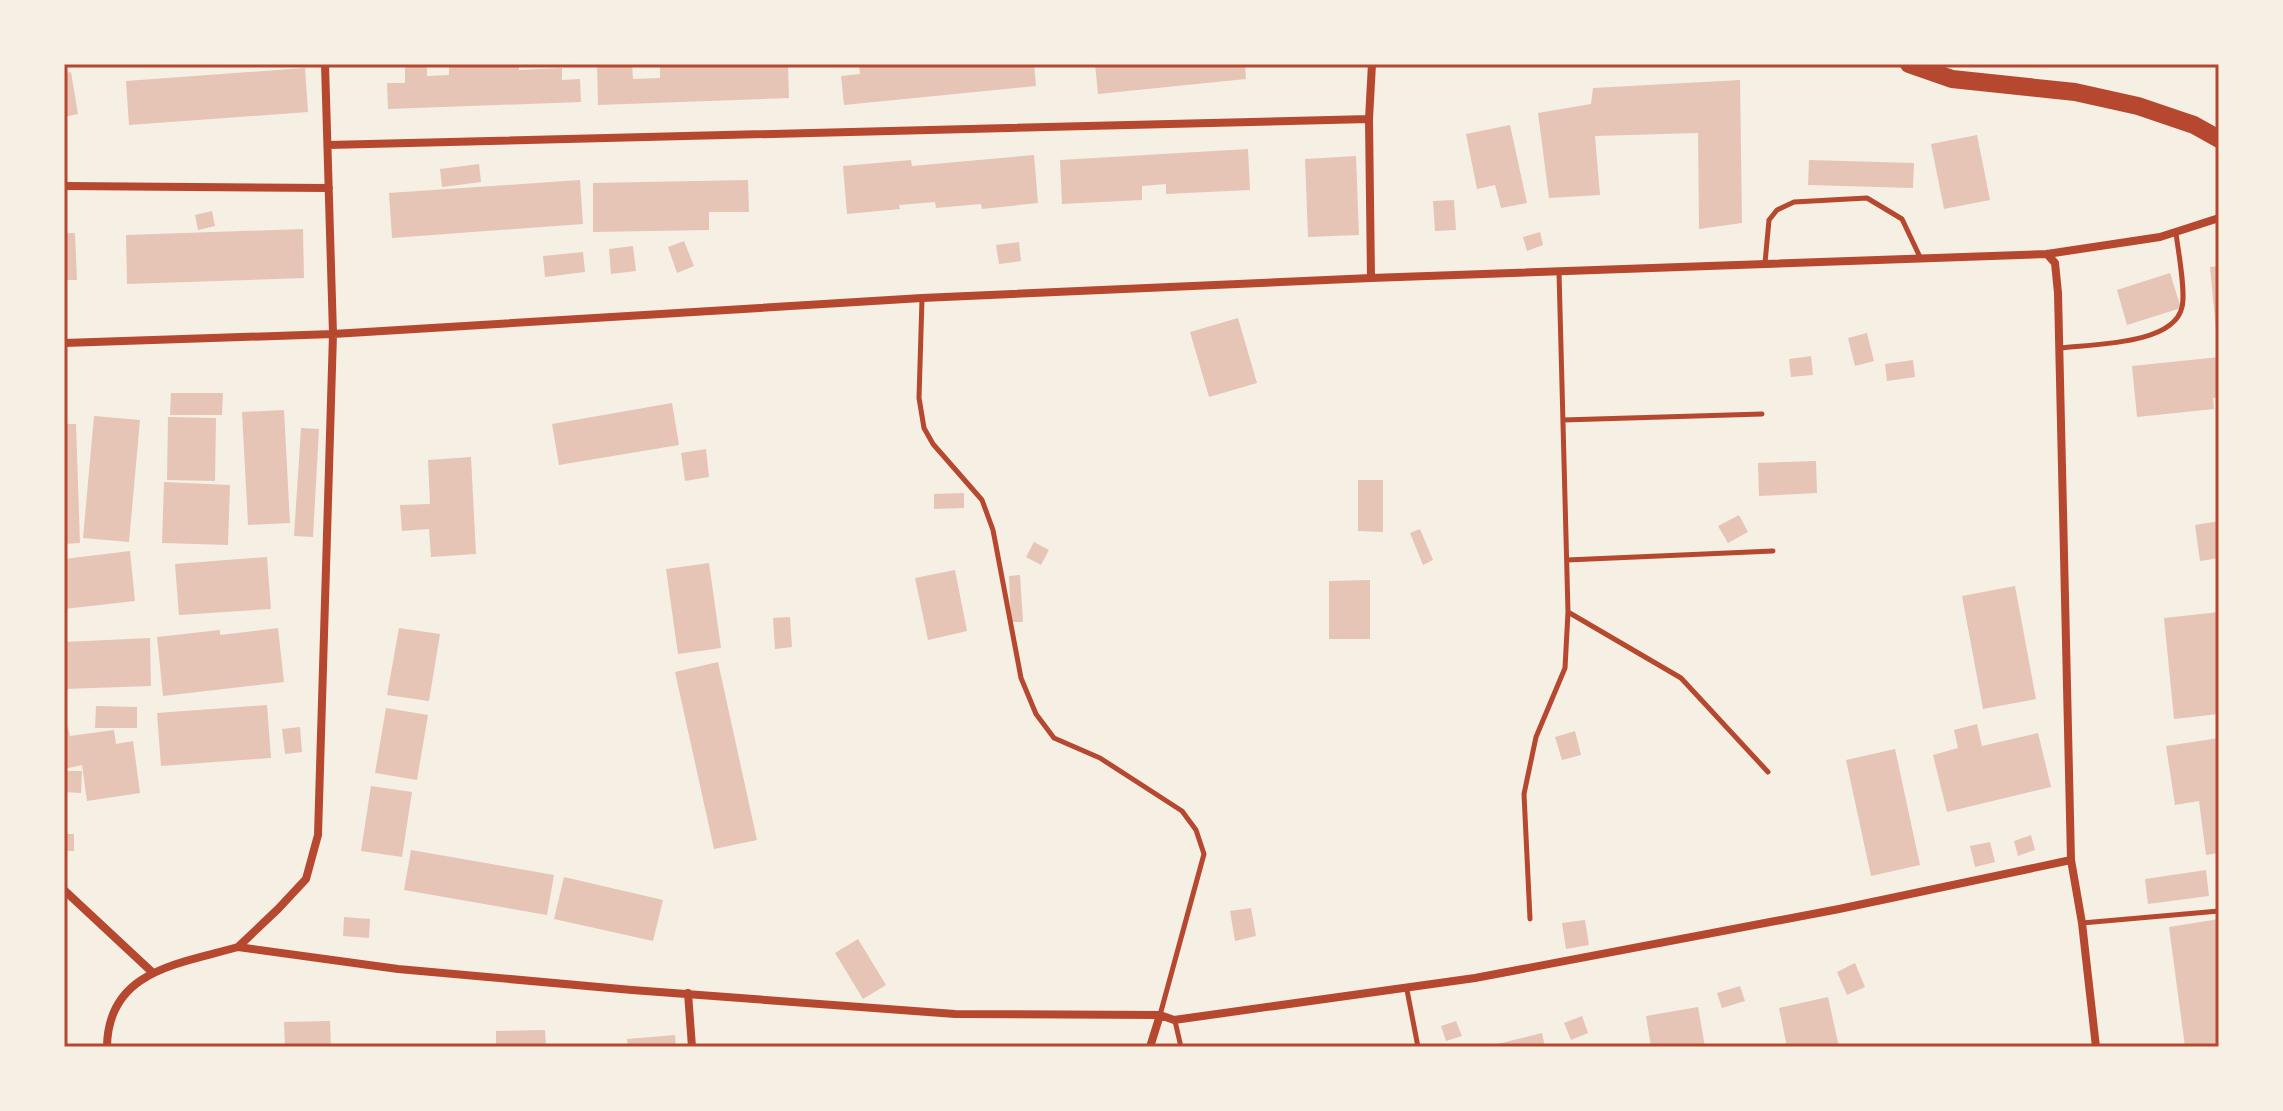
<svg xmlns="http://www.w3.org/2000/svg" width="2283" height="1111" viewBox="0 0 2283 1111" font-family="'Sofia Sans Condensed',sans-serif">
<rect width="100%" height="100%" fill="#f6efe4"/>
<!-- building -->
<path fill="#e6c5b7" d="M427 64V76L449 75V64H519V70L562 68V80L580 79 581 102 388 109 387 83H405V65Z
M597 64H632L633 79 660 78V66L788 64 789 98 598 105Z
M859 64H1034L1036 86 844 105 841 76 860 74Z
M1095 64H1245L1246 79 1098 94Z
M305 68 308 112 129 125 126 81Z
M71 72 78 114 64 117V73Z
M1740 80 1742 223 1699 229 1698 133 1595 136 1600 195 1549 198 1538 113 1591 104 1593 88Z
M1510 125 1527 203 1501 208 1495 185 1477 189 1466 134Z
M1977 135 1990 200 1944 209 1931 144Z
M1248 149 1250 190 1166 194V184L1142 186V200L1062 204 1060 160Z
M1034 155 1038 203 982 209 981 204 936 208 935 202 899 205 900 209 847 214 843 166 911 160 912 166Z
M1356 156 1359 235 1308 237 1305 159Z
M1809 160 1914 163 1913 188 1808 185Z
M479 164 481 182 442 187 440 169Z
M580 180 583 224 392 238 389 193Z
M748 180 749 212H709V230L593 232V183Z
M1454 200 1456 230 1435 231 1433 201Z
M212 211 215 226 198 230 195 215Z
M303 229 304 278 127 284 126 235Z
M1540 232 1543 245 1527 251 1523 237Z
M64 233H75L77 280H64Z
M684 241 694 266 677 273 668 247Z
M1019 242 1021 261 999 264 996 245Z
M633 246 636 271 611 274 609 249Z
M583 252 585 272 545 277 543 256Z
M2219 266V340H2217L2210 267Z
M2170 273 2181 308 2127 325 2117 290Z
M1238 318 1257 383 1209 397 1190 332Z
M1867 333 1874 361 1855 366 1848 338Z
M1811 356 1813 375 1791 377 1789 359Z
M2219 357V397L2213 398 2214 409 2137 417 2132 366Z
M1913 360 1915 377 1887 381 1885 364Z
M171 393H223L222 415H170Z
M672 403 679 445 559 465 552 424Z
M284 410 290 523 248 525 242 412Z
M94 416 140 420 129 542 83 538Z
M168 417 216 418 215 481 167 480Z
M64 424H76L80 543 64 544Z
M301 428 319 429 313 537 294 536Z
M706 449 709 477 685 481 681 453Z
M471 457 476 554 431 557 429 529 402 531 400 505 430 504 428 460Z
M1816 461 1817 493 1759 496 1758 463Z
M1358 480H1383V532L1358 531Z
M164 482 230 485 228 545 162 543Z
M964 493V508L934 509V494Z
M1739 515 1748 532 1728 543 1718 526Z
M2219 521V558L2200 561 2195 525Z
M1420 529 1433 560 1423 565 1410 533Z
M1034 542 1049 550 1041 565 1026 557Z
M130 551 135 601 64 609V559Z
M267 557 271 609 179 615 175 564Z
M709 563 721 648 678 654 666 569Z
M955 570 967 631 928 640 915 578Z
M1020 575 1023 622H1011L1009 576Z
M1370 580V639H1329V581Z
M2015 586 2036 699 1983 709 1962 596Z
M2219 612V714L2174 719 2164 618Z
M790 617 792 647 775 649 773 618Z
M278 628 284 682 163 696 157 637 220 630V635Z
M399 628 440 634 429 701 387 695Z
M150 638 151 686 64 689V642Z
M718 662 757 840 714 849 675 672Z
M267 705 271 758 161 766 157 713Z
M96 706 137 707V728H95Z
M386 708 428 715 417 780 375 773Z
M1977 724 1982 746 2038 733 2051 787 1947 812 1933 755 1958 748 1954 730Z
M68 727 70 736 114 730 116 744 133 741 140 793 87 801 82 765 64 769V728Z
M300 727 302 752 285 754 282 729Z
M1575 731 1581 755 1562 760 1555 737Z
M2219 738V853L2206 855 2199 801 2175 805 2166 746Z
M1895 749 1920 865 1871 876 1846 760Z
M64 771H82L81 793 64 792Z
M371 786 412 792 402 857 361 851Z
M64 834H74V851H64Z
M2031 835 2035 850 2018 856 2014 841Z
M1990 842 1995 862 1975 867 1970 846Z
M411 850 554 875 547 915 404 890Z
M2206 870 2209 896 2148 904 2145 879Z
M564 877 663 900 653 941 554 919Z
M1251 908 1256 936 1235 941 1230 911Z
M344 917 370 919 369 938 343 936Z
M2219 919V1047H2185L2169 927Z
M1585 920 1589 945 1566 949 1562 923Z
M858 939 886 985 863 999 835 953Z
M1855 963 1865 987 1847 995 1837 972Z
M1740 986 1745 1001 1722 1008 1717 993Z
M1828 997 1839 1047H1787L1779 1008Z
M1698 1007 1705 1047H1651L1646 1016Z
M1582 1016 1588 1033 1571 1040 1564 1023Z
M330 1021 331 1047H285L284 1022Z
M1456 1021 1462 1036 1446 1041 1441 1026Z
M545 1030 546 1047H496V1031Z
M1542 1033 1545 1047H1489V1046Z
M675 1035 676 1047H628L627 1039Z"/>
<g fill="none" stroke-linecap="round" stroke-linejoin="round">
<!-- service -->
<path stroke="#b5482f" stroke-width="5" d="M1765 263 1769 220 1777 210 1794 202 1867 198 1902 219 1920 257
M922 299 919 398 924 428 933 444 982 500 993 530 1021 678 1036 714 1054 738 1100 758 1182 811 1196 830 1204 854 1160 1015
M2060 348C2092 344 2174 345 2182 307 2186 292 2178 250 2176 233
M1563 420 1762 414
M1567 560 1773 551
M1568 612 1681 678 1768 772
M1530 919 1524 794 1536 737 1565 668 1568 612 1559 272
M2082 923 2219 911
M1407 990 1418 1047
M1175 1021 1181 1047"/>
<!-- minor -->
<path stroke="#b5482f" stroke-width="8" d="M325 64 333 334 318 835 306 879 278 909 238 947 398 969 632 990 955 1014 1160 1015 1174 1020 1475 978 1839 909 2071 860
M328 145 1369 119
M64 186 329 188
M2047 254 2055 263 2058 293 2071 860 2082 923 2096 1047
M1371 278 1369 119 1372 64
M64 343 333 334 922 298 1371 278 2047 254 2160 237 2219 218
M64 890 152 972
M688 993 692 1047
M107 1047C108 970 179 964 238 947
M1150 1047 1160 1015"/>
<!-- trunk -->
<path stroke="#b5482f" stroke-width="18" d="M1909 64 1952 79 2075 92 2138 106 2194 125 2219 139"/>
</g>
<!-- border -->
<rect width="2283" height="1111" fill="none" stroke="#f6efe4" stroke-width="132"/>
<rect x="66" y="66" width="2151" height="979" fill="none" stroke="#b5482f" stroke-width="3"/>
</svg>
